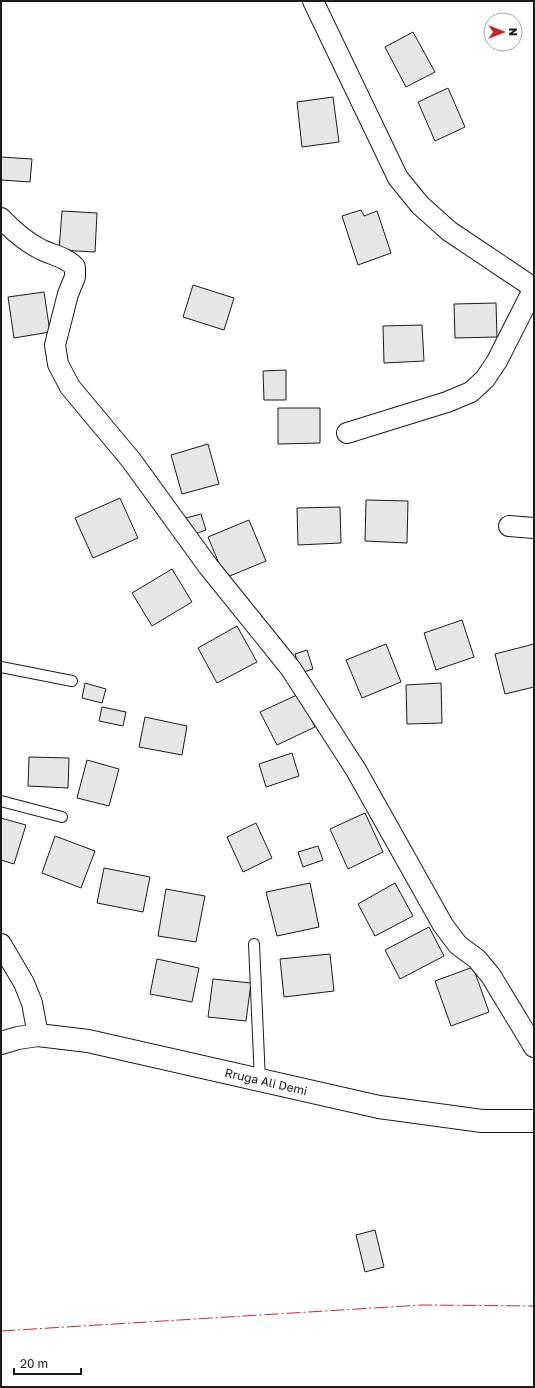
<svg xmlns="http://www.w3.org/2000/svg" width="535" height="1388" viewBox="0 0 535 1388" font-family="'Golos Text',sans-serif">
<rect width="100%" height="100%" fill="#fff"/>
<!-- building -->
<path fill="#e6e6e6" stroke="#1a1a1a" d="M413 32 435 72 406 87 385 47Z
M448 88 465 127 435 141 418 102Z
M333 97 339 142 302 147 297 102Z
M1 157 32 159 30 182 1 180Z
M361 210 364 216 377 211 391 253 358 265 342 216Z
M62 211 97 213 95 252 59 250Z
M193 285 234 298 224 330 183 317Z
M44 292 50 332 14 338 8 297Z
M496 303 497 337 455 338 454 304Z
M422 325 424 361 384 363 383 326Z
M286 370V400H264L263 371Z
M278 408H320V443L278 444Z
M208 444 219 484 182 494 171 455Z
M120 498 138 538 93 558 75 518Z
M366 500 408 501 407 543 365 541Z
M340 507 341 543 298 545 297 508Z
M201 514 206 530 192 535 186 518Z
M249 520 266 561 225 578 208 537Z
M172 569 192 602 152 626 132 593Z
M462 620 474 657 436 670 424 633Z
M237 626 257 662 217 683 198 648Z
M386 644 401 682 362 698 346 660Z
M534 644V687L505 694 495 654Z
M307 650 313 669 301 673 295 654Z
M85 683 106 689 102 703 82 698Z
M441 683 442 723 407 724 406 685Z
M299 694 315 727 277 745 260 712Z
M102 707 126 712 123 726 99 721Z
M145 717 187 726 182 755 139 747Z
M292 753 299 776 266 787 259 764Z
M29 757 69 758 68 788 28 786Z
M87 760 119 769 109 806 77 798Z
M365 813 383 852 348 869 330 829Z
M1 818 26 825 14 864 1 860Z
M256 823 272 858 243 872 227 837Z
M55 836 95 851 81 888 42 873Z
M318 846 323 860 303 867 298 852Z
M104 868 150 877 143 912 97 903Z
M310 883 319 927 277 936 266 892Z
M395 883 413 916 375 936 358 904Z
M166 889 205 896 196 942 158 936Z
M429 927 444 956 400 979 385 950Z
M330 954 334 991 284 997 280 959Z
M157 959 199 968 192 1002 150 994Z
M473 967 489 1012 451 1026 435 981Z
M213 979 251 983 246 1021 208 1017Z
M375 1230 384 1267 365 1272 356 1235Z"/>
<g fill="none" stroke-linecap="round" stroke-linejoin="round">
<defs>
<path id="service" d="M1 667 72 681
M1 801 62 817
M254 944 260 1081"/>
<path id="minor" d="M313 1 398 178 420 205 449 231 534 288 497 361 485 379 471 392 447 402 347 433
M1 218C13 231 26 242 42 250 55 256 66 257 75 267V277L68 294 55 345 58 364 70 387 131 460 208 566 291 669 356 770 443 925 458 945 477 959 491 976 534 1047
M509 526 534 528
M1 944 24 983 32 1003 38 1035"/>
<path id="secondary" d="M1 1043 18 1038 38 1035 88 1041 379 1107 482 1121H534"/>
</defs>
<!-- service casing -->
<use href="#service" stroke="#1a1a1a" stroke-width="12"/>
<!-- minor casing -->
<use href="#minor" stroke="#1a1a1a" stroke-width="22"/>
<!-- secondary casing -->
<use href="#secondary" stroke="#1a1a1a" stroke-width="24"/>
<!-- service -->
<use href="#service" stroke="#fff" stroke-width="10"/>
<!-- minor -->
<use href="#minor" stroke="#fff" stroke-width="20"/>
<!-- secondary -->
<use href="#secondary" stroke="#fff" stroke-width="22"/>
<!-- power -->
<path stroke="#c62828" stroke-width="1" stroke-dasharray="14 3 2 3" stroke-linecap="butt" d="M1 1331 422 1305 534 1306"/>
</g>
<g text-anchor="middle" stroke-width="3" stroke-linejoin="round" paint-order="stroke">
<!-- street labels -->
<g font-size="12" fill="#1a1a1a" stroke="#fff">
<text transform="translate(266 1082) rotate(13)" y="4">Rruga Ali Demi</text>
</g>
</g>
<!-- border -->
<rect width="535" height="1388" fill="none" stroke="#1a1a1a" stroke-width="4"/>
<!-- north arrow -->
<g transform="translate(503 32) rotate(90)"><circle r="19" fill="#ffffff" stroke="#a3a3a3"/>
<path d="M0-3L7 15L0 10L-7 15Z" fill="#c62828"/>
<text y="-6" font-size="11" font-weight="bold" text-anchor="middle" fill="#1a1a1a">N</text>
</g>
<!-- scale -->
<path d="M14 1368v6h67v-6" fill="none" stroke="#1a1a1a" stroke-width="2"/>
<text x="20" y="1368" font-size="12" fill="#1a1a1a" stroke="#ffffff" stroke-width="3" paint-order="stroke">20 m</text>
</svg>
